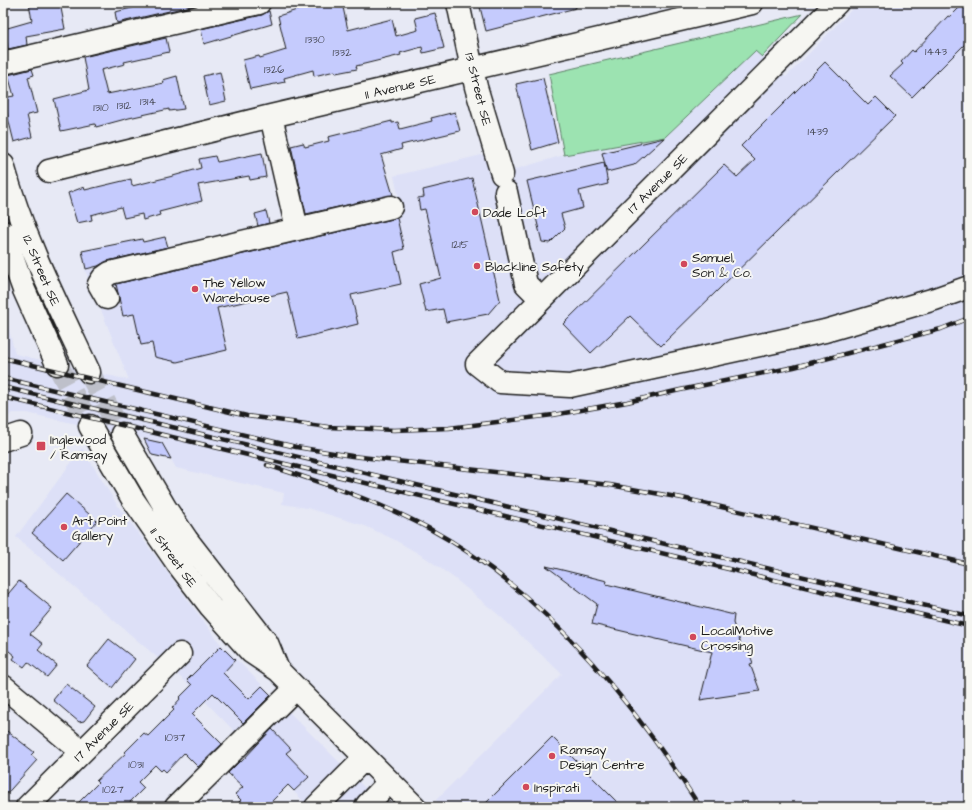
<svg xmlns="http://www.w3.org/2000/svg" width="972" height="810" viewBox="0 0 972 810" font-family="'Architects Daughter',sans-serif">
<rect width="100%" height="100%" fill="#e7e9f5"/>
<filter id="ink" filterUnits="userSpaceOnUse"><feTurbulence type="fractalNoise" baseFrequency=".025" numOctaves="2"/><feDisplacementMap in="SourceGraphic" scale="8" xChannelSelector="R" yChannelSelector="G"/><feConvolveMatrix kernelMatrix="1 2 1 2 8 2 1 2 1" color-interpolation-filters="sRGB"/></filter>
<g filter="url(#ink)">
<!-- built -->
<path fill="#dde0f7" d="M858 3H969V807H781L773 801 748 807H443L436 800 562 674 500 616 454 578 426 558 395 540 365 526 343 519 307 508 282 504 284 493 176 468 162 443 27 413H12L3 422V305L15 354 129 380 85 270 399 199 394 176 490 153 495 175 564 155 665 137 755 50 786 77Z
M82 448 116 503 219 642 384 807H309L185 681 16 537Z"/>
<!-- green -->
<path fill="#9ce3b1" stroke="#5c8066" d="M803 14 762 57 755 51 665 137 564 155 549 74Z"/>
<!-- building -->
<path fill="#c5cbfd" stroke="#1c1c1c" d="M29 3H60L65 29 26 36 27 45 8 49 4 29 32 21Z
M135 3H204L117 23 115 12 136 7Z
M314 3H342L348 30 392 19 396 36 418 30 415 18 435 13 444 48 423 53 422 47 400 53 401 55 356 66 357 69 336 73 335 71 314 76 313 70 284 78 285 82 250 89 243 60 259 56 260 58 286 50 278 16 300 9 299 6Z
M479 3H575L576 8 486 31Z
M962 5 969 12V40L912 97 890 76 903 64 901 62 912 50 914 52 948 16 950 17Z
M269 11 272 24 204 44 201 29 262 15Z
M166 38 169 52 124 62 125 64 101 70 107 94 164 83 163 80 177 76 184 109 169 111V109L129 118 96 127 95 124 61 131 54 99 89 90 83 57Z
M825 62 868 105 876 97 895 116 661 346 630 316 591 353 563 324 724 165 737 177 755 160 741 146Z
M32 69 34 75 28 77 37 113 27 115 32 137 14 142 3 98 14 96 8 75Z
M220 72 226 101 209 105 203 76Z
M543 78 558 142 532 150 516 84Z
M455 112 460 131 401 145 402 149 381 155 393 195 306 214 291 146 303 143 305 147 329 141 328 137 392 121V123L398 122 400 129 432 121 431 118Z
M664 138 634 165 607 172 602 153Z
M262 153 266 177 250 180 249 176 198 185 202 201 159 212 160 215 143 220 142 214 124 218 121 207 91 215 92 220 77 223 68 193 84 187 85 190 131 179 132 186 173 176 201 168 199 159 215 156 217 162Z
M604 163 608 184 579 191 583 208 561 214 565 228 550 243 542 242 527 181Z
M472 178 500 300 488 314 446 322 443 309 426 312 419 284 441 278 425 209 420 210 418 198 424 197 423 190Z
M266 211 269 223 258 226 255 214Z
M397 218 404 249 394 252 401 284 351 295 358 324 298 339 287 292 217 308 227 350 177 362 155 357 152 343 141 345 134 314 123 316 116 284Z
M165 237 168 247 107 261 98 266 86 269 82 251 142 239 143 242Z
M144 439 162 443 171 459 152 455Z
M66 494 97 521 63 560 32 533Z
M546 566 607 581 606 584 734 615 733 623 744 652 748 650 753 663 750 664 760 691 700 700 712 652 592 624 597 604Z
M19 581 52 608 30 634 43 644 38 650 57 665 47 677 28 662 24 667 13 659 15 656 3 646V600Z
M109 639 135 659 112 688 87 666Z
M221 646 235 660 223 673 249 699 262 686 271 695 243 723 213 693 192 714 222 744 198 767 184 753 166 772 163 769 161 771 155 765 138 782 144 788 125 807H74L98 783 96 781 126 753 125 752 144 733 148 736 174 710 172 708 180 699 179 698 192 685 187 680Z
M66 684 95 707 84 721 79 722 53 700Z
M3 728 34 752 31 755 37 760 3 798Z
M272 729 291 749 286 753 309 777 294 791 288 785 266 807H234L241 800 235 794 243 787 228 773 240 761 241 762Z
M552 737 622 807H482Z"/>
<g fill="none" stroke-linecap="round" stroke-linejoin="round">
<!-- minor-tunnel -->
<path stroke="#bec0ca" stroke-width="22" stroke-dasharray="22 11" stroke-linecap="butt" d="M57 364 90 426
M89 372 122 434"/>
<defs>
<path id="minor" d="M458 3 476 87 502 174
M837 3 477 364 500 382 570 386 825 331 935 299 969 287
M3 63 259 3
M271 116 297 229
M3 165C23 237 57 304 89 372
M49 171 271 116 752 3
M506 192 526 284 541 299
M3 232 24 290 57 364
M107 298 99 284 103 278 110 273 391 207
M90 426 132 498 177 563 211 607 251 652 278 670 415 807
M122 434 166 509 187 540 267 643 278 670
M3 440 21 434
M3 686 82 752
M27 807 180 654
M176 807 296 688
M316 807 365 758
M369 807 367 805 389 782"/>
</defs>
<!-- minor casing -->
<use href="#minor" stroke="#1c1c1c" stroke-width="25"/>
<!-- minor -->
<use href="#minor" stroke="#f6f6f2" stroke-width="22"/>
<defs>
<path id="rail" d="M3 358 247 416 328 427 394 430 449 428 553 415 627 402 680 390 794 367 941 329 969 318
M3 378 296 447 352 456 610 485 682 498 969 564
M3 387 969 616
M3 397 969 626
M267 465C323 483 378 501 430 529 542 590 632 701 700 807"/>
</defs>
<!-- rail casing -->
<use href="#rail" stroke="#1c1c1c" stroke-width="4.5"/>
<!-- rail -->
<use href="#rail" stroke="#f6f6f2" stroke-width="3" stroke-dasharray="9" stroke-linecap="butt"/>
</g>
</g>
<!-- markers -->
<g fill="#d1495b" stroke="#f6f6f2" stroke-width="1.5">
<circle cx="475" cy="212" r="4"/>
<circle cx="684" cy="264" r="4"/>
<circle cx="477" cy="266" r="4"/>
<circle cx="195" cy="289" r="4"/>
<rect x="36" y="441" width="10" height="10" rx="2"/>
<circle cx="64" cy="527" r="4"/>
<circle cx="693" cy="637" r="4"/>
<circle cx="552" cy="756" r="4"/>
<circle cx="526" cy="787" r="4"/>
</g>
<g text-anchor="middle" stroke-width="4" stroke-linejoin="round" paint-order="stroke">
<!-- number labels -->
<g font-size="11" fill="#464854">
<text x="315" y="43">1330</text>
<text x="936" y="55">1443</text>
<text x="342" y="56">1332</text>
<text x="274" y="73">1326</text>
<text x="148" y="105">1314</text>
<text x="124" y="109">1312</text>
<text x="101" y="111">1310</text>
<text x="818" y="135">1439</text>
<text x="460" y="248">1215</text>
<text x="175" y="741">1037</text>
<text x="136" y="768">1031</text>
<text x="113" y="793">1027</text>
</g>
<!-- street labels -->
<g font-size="13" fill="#1c1c1c" stroke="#f6f6f2">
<text transform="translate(400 86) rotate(-13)" y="5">11 Avenue SE</text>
<text transform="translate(479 89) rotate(76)" y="5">13 Street SE</text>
<text transform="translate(657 183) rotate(-45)" y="5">17 Avenue SE</text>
<text transform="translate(42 270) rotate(67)" y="5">12 Street SE</text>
<text transform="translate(174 557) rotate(54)" y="5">11 Street SE</text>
<text transform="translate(103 731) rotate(-45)" y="5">17 Avenue SE</text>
</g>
<!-- poi labels -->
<g font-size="13" fill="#1c1c1c" stroke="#f6f6f2" text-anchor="start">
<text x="483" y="217">Dade Loft</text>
<text x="692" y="262">Samuel,<tspan x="692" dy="15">Son &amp; Co.</tspan></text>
<text x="485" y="271">Blackline Safety</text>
<text x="203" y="287">The Yellow<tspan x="203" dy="15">Warehouse</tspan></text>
<text x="50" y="444">Inglewood<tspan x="50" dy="15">/ Ramsay</tspan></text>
<text x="72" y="525">Art Point<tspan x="72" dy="15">Gallery</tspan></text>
<text x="701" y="635">LocalMotive<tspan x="701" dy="15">Crossing</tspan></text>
<text x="560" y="754">Ramsay<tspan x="560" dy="15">Design Centre</tspan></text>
<text x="534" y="792">Inspirati</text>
</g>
</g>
<!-- margin -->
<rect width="972" height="810" fill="none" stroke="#f6f6f2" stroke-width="16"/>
<rect x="8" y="8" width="956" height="794" fill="none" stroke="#1c1c1c" stroke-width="1.5" filter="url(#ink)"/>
</svg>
